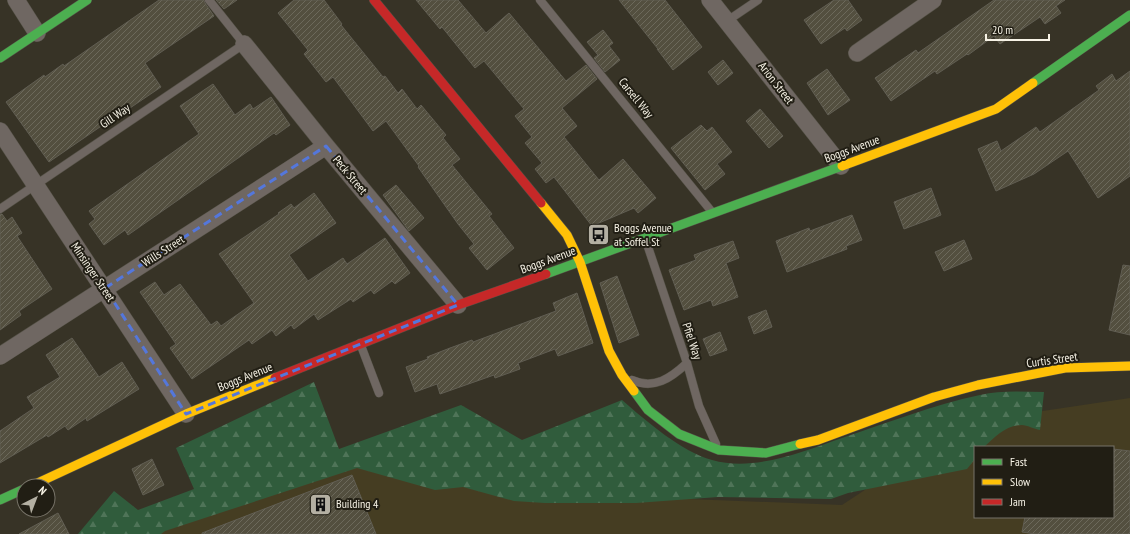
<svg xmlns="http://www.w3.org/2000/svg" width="1130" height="534" viewBox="0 0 1130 534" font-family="'PT Sans Narrow',sans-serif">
<defs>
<pattern id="forest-firs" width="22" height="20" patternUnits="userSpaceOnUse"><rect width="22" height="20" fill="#305c3c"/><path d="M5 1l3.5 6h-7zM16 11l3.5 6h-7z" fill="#4f7458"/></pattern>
<pattern id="building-hatch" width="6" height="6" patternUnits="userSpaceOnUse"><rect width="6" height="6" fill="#534f3f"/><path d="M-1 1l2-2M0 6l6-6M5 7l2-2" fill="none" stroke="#6c695b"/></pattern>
</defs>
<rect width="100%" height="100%" fill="#373326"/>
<!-- built -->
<path fill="#453d22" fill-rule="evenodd" d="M1130 398V534H116L338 456 537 493 842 505 968 422ZM975 447H1113V517H975Z"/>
<!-- forest -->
<path fill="url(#forest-firs)" d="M314 382 339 449 461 405 522 440 622 400C646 421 682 452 712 460 754 472 802 452 842 438 887 423 933 405 980 395 1001 390 1023 392 1044 392L1040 430C1034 429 1027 425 1022 425 1006 425 995 437 984 447H975V459L967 469 848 493 831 499 718 497 636 503H545L514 501 463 487 435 490 357 468 165 531 161 534H78L114 491 138 510 194 489 176 448Z"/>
<!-- building -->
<path fill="url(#building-hatch)" stroke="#615e53" d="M159 0H204L205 3 214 16 145 63 161 87 130 108 129 107 49 162 6 102 44 75 45 77 63 64 64 66Z
M216 0H237L224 9Z
M294 0H324L342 24 341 25 383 77 385 76 398 93 402 89 417 109 421 105 446 135 443 138 460 159 452 165 492 214 489 216 514 248 487 270 469 248 474 244 458 224 418 167 419 166 386 121 373 131 333 77 326 82 304 54 308 50 278 13Z
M416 0H458L486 33 509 13 566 81 586 65 597 79 562 108 577 126 564 137 599 180 623 159 656 198 638 213 634 208 592 226 554 177 546 183 535 169 542 163 525 143 532 137 515 116 524 109 484 61 475 68 442 27 440 29Z
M619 0H665L702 47 673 70 657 49H658Z
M834 0H848L862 20 847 31 845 28 821 44 804 20Z
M994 0H1065L1056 6 1061 13 1045 24 1040 17 1000 44 994 36 968 55 967 54 937 74 935 71 891 101 875 78 916 50 918 53Z
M603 30 613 43 609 46 620 60 605 72 594 58 598 55 587 42Z
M723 60 733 73 718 85 708 72Z
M827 69 850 100 828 115 807 83Z
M1130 71V176L1098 198 1068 151 1034 174 996 191 978 149 997 141 1001 151 1036 127 1040 132 1099 90 1096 86 1112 74 1116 81Z
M213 84 235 115 250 104 253 109 271 97 290 125 276 135 274 133 128 235 125 230 104 245 89 224 95 219 89 211 199 134 180 106Z
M760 109 783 136 769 148 746 121Z
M701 125 707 131 712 127 732 152 717 164 725 174 705 190 671 148Z
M396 185 424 218 409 231 383 195Z
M931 188 941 215 904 229 894 202Z
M314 193 336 223 289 255 308 281 343 258 347 264 385 238 410 273 395 284 392 281 374 294 371 290 353 302 351 299 318 320 314 314 294 329 291 325 276 336 272 330 252 344 249 340 192 379 170 348 176 344 140 292 155 282 164 295 180 284 211 325 217 321 221 326 254 303 219 254 279 214 278 213 291 204 294 208Z
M0 214H2L7 221 12 217 22 233 17 236 52 289 19 311 21 315 0 330Z
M852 215 862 240 846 246 847 249 787 272 776 241 809 228 810 231Z
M964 240 972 259 944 271 935 252Z
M733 241 739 258 726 263 738 297 713 306 711 300 684 310 669 270 696 260 694 255Z
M1123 265 1130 266V335L1109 330Z
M617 276 639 335 619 343 600 283Z
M577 293 593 343 558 356 555 349 518 363 520 369 495 378 494 375 440 394 437 384 415 392 406 367 428 359 427 357 450 348 472 340 473 342 556 311 553 303Z
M766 310 772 327 754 334 748 317Z
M720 332 727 350 710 356 703 339Z
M72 338 99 377 122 362 139 389 87 421 86 418 68 430 65 426 48 437 47 435 0 463V431L34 408 27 397 60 377 46 355Z
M1113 449 1130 451V534H1035L1022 532 1025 517H1113Z
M152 459 164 485 143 495 132 469Z
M352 475 376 534H202V533Z
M58 513 69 534H19Z"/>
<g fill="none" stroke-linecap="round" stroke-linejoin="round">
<defs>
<path id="lane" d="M540 0 712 212
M727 21 758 0
M0 209 244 44 209 0
M645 238 687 363 699 406 716 444
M360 343 379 393
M632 380C654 390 671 378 687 363"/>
<path id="street" d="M16 0 37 33
M710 0 841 166
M244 44 326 146 458 305
M857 53 933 0
M0 131 186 414
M0 356 326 146"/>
<path id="fast" d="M0 58 87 0
M1033 83 1130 15
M546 274 842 166
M634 391 648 410 679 434 719 450 766 453 800 444
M0 500 24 489"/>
<path id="slow" d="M842 166 996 109 1033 83
M541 203 567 235 580 262 609 351 622 375 634 391
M800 444 818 440 934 397 978 385 1065 368 1130 366
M31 486 186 414 275 378"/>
<path id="jam" d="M374 0 541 203
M275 378 458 305 546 274"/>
</defs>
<!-- lane casing -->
<use href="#lane" stroke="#545146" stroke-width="9"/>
<!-- street casing -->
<use href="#street" stroke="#545146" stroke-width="18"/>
<!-- fast casing -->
<use href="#fast" stroke="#545146" stroke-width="10"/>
<!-- slow casing -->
<use href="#slow" stroke="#545146" stroke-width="10"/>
<!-- jam casing -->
<use href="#jam" stroke="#545146" stroke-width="10"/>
<!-- lane -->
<use href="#lane" stroke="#6f6762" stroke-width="8"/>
<!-- street -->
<use href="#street" stroke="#6f6762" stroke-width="17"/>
<!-- fast -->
<use href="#fast" stroke="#4caf50" stroke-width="9"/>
<!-- slow -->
<use href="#slow" stroke="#ffc107" stroke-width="9"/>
<!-- jam -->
<use href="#jam" stroke="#c62828" stroke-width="9"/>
</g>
<!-- marked area -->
<path fill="none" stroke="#5477dc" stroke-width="3" stroke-dasharray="8 5" stroke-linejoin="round" d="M326 146 458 305 186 414 105 288Z"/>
<!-- icons -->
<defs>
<symbol id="bus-square" viewBox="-11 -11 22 22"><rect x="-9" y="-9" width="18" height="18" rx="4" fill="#b4b0a3" stroke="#211e14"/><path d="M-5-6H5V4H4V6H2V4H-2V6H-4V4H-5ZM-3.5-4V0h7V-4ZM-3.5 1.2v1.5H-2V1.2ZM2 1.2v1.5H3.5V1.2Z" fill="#111"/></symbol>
<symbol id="building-square" viewBox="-11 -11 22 22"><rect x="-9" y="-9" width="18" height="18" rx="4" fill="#b4b0a3" stroke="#211e14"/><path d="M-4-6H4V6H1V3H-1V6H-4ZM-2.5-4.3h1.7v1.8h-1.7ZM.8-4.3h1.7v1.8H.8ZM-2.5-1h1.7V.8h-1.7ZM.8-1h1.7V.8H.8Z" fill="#111"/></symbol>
</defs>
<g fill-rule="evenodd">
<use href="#bus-square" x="586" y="222" width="25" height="25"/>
<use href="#building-square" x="308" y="492" width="25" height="25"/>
</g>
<g text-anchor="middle" stroke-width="4" stroke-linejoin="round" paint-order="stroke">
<!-- street labels -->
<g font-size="12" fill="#f7f3e6" stroke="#211e14">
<text transform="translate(776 83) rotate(52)" y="4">Arion Street</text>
<text transform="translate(636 98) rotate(51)" y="4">Carsell Way</text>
<text transform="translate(115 116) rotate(-34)" y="4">Gill Way</text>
<text transform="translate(852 149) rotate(-20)" y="4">Boggs Avenue</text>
<text transform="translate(350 175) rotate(50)" y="4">Peck Street</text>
<text transform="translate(163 251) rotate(-33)" y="4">Wills Street</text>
<text transform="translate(548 260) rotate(-20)" y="4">Boggs Avenue</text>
<text transform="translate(93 272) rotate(56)" y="4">Minsinger Street</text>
<text transform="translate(692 341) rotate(72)" y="4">Pfiel Way</text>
<text transform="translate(1052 360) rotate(-8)" y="4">Curtis Street</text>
<text transform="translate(245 377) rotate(-22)" y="4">Boggs Avenue</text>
</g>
<!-- poi labels -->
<g font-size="12" fill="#f7f3e6" stroke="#211e14" text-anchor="start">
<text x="614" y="232">Boggs Avenue<tspan x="614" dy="14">at Soffel St</tspan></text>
<text x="336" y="508">Building 4</text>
</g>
</g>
<!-- legend -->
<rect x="974" y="446" width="140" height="72" fill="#211e14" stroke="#777368"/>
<rect x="982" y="459" width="20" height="6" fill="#4caf50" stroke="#777368"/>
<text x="1010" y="466" font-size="12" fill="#f7f3e6">Fast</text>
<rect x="982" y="479" width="20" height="6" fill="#ffc107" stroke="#777368"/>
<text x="1010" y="486" font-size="12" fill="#f7f3e6">Slow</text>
<rect x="982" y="499" width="20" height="6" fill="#c62828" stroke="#777368"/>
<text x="1010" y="506" font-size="12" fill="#f7f3e6">Jam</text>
<!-- north arrow -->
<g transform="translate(36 498) rotate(42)"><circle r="19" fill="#211e14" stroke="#777368"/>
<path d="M0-3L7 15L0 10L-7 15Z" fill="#b4b0a3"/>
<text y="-6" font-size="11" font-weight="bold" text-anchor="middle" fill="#f7f3e6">N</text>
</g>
<!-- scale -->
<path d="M986 34v6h63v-6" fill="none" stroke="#f7f3e6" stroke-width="2"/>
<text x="992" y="34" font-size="12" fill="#f7f3e6" stroke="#211e14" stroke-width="3" paint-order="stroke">20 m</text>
</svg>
